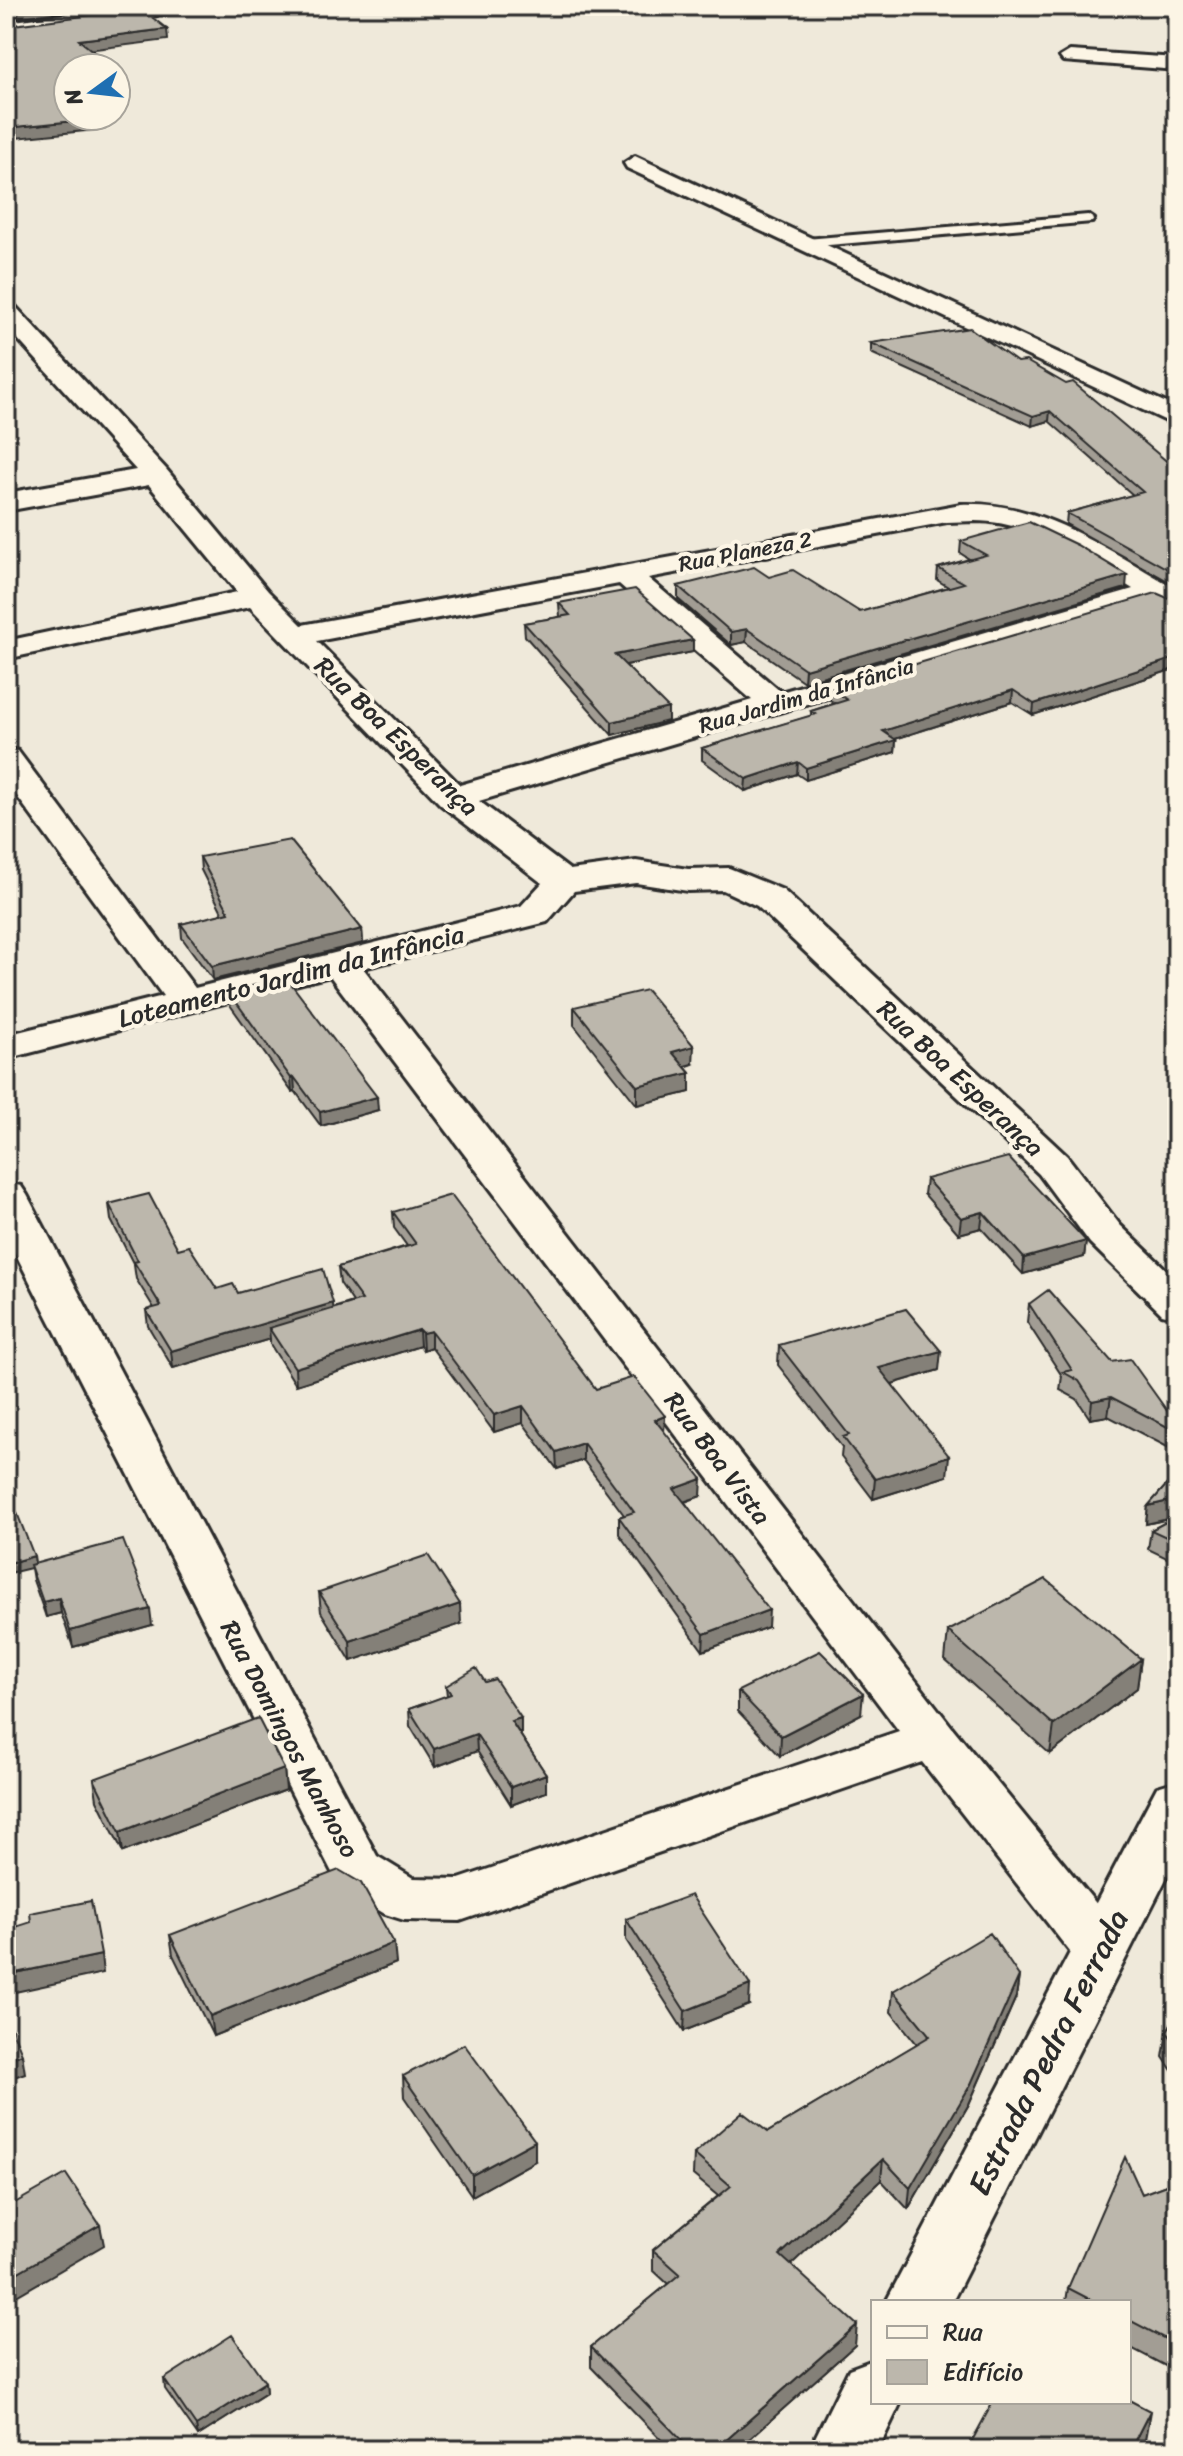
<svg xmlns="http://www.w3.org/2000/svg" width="1183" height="2456" viewBox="0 0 1183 2456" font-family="Sriracha,sans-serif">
<rect width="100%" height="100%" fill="#efe9da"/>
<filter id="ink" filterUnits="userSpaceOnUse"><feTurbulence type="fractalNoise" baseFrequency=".0125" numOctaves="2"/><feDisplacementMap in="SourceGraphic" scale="16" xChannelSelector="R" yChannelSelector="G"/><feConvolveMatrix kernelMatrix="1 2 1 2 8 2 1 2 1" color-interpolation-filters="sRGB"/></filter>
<g filter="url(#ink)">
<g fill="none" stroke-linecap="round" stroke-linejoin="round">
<defs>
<path id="service" d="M1088 215 1094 219 1092 222 806 247 800 243 806 239Z"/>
<path id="minor" d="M131 6H185L175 12 6 34V22Z
M1070 51 1177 58V70L1063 61 1060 57Z
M635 156 1177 408V426L627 168 624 163Z
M6 304 15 306 166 469 268 591 302 625 961 504C1044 501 1108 551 1177 589V610L1155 601 479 801 570 870 636 861 688 869 729 868 783 890 1067 1156 1120 1225 1177 1280V1318L1162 1314 1090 1243 1039 1174 757 906 723 890 688 891 636 883 574 891 547 922 363 968 951 1726 1121 1934 1129 1950 1121 1966 1101 1972 1081 1966 922 1762 460 1921 404 1920 385 1914 339 1886 6 1235V1183L21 1186 27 1195 377 1856 413 1878 459 1879 899 1731 330 976 6 1059V1035L163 996 6 781V748L18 751 195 988 521 906 542 883 441 805 250 607 6 659V641L237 592 149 485 6 511V493L136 470 6 326ZM975 521C1034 521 1085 560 1133 589L781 692 648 578 947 522ZM619 584 752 700 460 785 317 641Z"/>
<path id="tertiary" d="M1177 1781V1857L952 2302H886L1157 1787Z
M873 2360V2402H901L878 2450H809L849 2369Z"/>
</defs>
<!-- service casing -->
<use href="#service" stroke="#2b2b2b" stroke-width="6"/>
<!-- minor casing -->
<use href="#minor" stroke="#2b2b2b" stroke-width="6"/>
<!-- tertiary casing -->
<use href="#tertiary" stroke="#2b2b2b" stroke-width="6"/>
<!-- service -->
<use href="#service" fill="#fcf5e5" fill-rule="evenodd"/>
<!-- minor -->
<use href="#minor" fill="#fcf5e5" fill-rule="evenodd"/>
<!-- tertiary -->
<use href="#tertiary" fill="#fcf5e5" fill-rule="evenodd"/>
</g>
<!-- wall -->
<path fill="#a29d94" stroke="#2b2b2b" stroke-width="2" d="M871 343 1017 362 1177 470V586L1066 524 1067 513 1133 495 1049 421 1032 426 871 353Z
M961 541 1126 588 804 682 746 642 731 645 678 599V586L769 577 860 612 948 587 937 580 938 568 969 559 960 553Z
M1177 602V674L1171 670 1033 715 1012 702 895 739 896 740 895 752 806 780 797 774 745 791 702 760V748L811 716V711L835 703 830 700 831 689Z
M559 603 693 640V652L626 665 668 721 612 735 525 636 524 623 560 617Z
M200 857 362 929 363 943 213 980 182 938 181 924 223 914 201 870Z
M229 992 378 1110 321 1126 295 1091 292 1092 230 1005Z
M574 1007 693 1064 685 1067 690 1073V1092L637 1105 574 1025Z
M926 1179 1086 1241 1084 1257 1023 1274 981 1228 959 1234 924 1194Z
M109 1204 178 1249 217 1289 238 1293 333 1303V1308L353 1302 340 1283 338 1267 407 1246 394 1228 393 1212 596 1389 664 1432 701 1496 685 1502 768 1627 703 1651 619 1534V1517L624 1515 583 1460 557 1469 523 1423 494 1432 431 1347 423 1350 420 1346 296 1385 270 1344V1339L173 1368 148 1326 146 1310 154 1308 136 1279 134 1265 111 1220Z
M1029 1304 1112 1362 1175 1422 1177 1420V1452L1108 1416 1090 1419 1077 1399 1060 1390 1062 1376 1027 1322Z
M779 1345 939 1370 892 1384 947 1476 873 1499 841 1457 842 1447 778 1365Z
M1177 1473V1563L1148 1549 1151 1530 1174 1518 1146 1524 1148 1506Z
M34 1556 35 1564 152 1625 73 1647 61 1613 46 1617 33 1580 31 1568Z
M319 1592 461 1624 351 1661 321 1612Z
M948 1631 1141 1659 1137 1688 1050 1754 945 1660Z
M446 1686 521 1736 546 1774V1792L511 1805 477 1751 435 1767 410 1726 409 1709 447 1696Z
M738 1691 861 1714 780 1756 738 1711Z
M284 1769 286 1790 123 1852 97 1800 94 1779Z
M626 1919 749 2005 684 2031 626 1940Z
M170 1935 396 1963 213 2036 173 1955Z
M1019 1976 1016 1997 969 2104 908 2209 881 2180 790 2265 855 2345 737 2450H671L591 2367V2347L668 2284 653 2270V2250L718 2196 693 2175 694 2154 768 2132 917 2044 891 2012 893 1991Z
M1177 2012V2078L1163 2057 1167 2032Z
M403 2076 535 2161 472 2196 404 2097Z
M1177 2181V2372L1129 2347V2302H1066L1068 2288 1142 2194Z
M164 2379 265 2382 266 2393 198 2436 165 2389Z"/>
<!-- shaded-wall -->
<path fill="#848078" stroke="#2b2b2b" stroke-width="2" d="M25 6H107L6 19V8Z
M167 29 168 40 80 51 79 40Z
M104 118 105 129 6 139V128Z
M1050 411 1049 421 1032 426 1033 416Z
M1127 575 1126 588 804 682 805 669Z
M747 629 746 642 731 645V632Z
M693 640V652L615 667V655Z
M1172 659 1171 670 1033 715 1034 704Z
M1013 690 1012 702 882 743 883 731Z
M668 708V721L612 735V722Z
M896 740 895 752 806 780V768Z
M798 762 797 774 745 791 746 779Z
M362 929 363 943 213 980 212 966Z
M694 1046 693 1064 671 1070 672 1052Z
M690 1073V1092L637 1105V1086Z
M294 1077 295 1091 292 1092 291 1078Z
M377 1097 378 1110 321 1126 320 1112Z
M983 1212 981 1228 959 1234 961 1218Z
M1086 1241 1084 1257 1023 1274 1024 1258Z
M333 1303 334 1320 269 1328 270 1339 173 1368 171 1351Z
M419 1330 420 1346 296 1385 295 1368Z
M431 1331V1347L423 1350 422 1333Z
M941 1351 939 1370 878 1388 879 1368Z
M1111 1397 1108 1416 1090 1419 1092 1401Z
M523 1406V1423L494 1432V1415Z
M665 1416 664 1433 655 1420Z
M583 1443V1460L557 1469 556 1452Z
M949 1456 947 1476 873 1499 875 1479Z
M702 1479 701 1496 674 1505V1489Z
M1177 1499V1517L1146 1524 1148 1506Z
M34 1556 35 1567 6 1574V1564Z
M59 1598 61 1613 46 1617 43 1602Z
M460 1604 461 1624 351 1661 350 1641Z
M150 1609 152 1625 73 1647 70 1631Z
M769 1610 768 1627 703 1651 704 1634Z
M1141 1659 1137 1688 1050 1754 1054 1725Z
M863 1694 861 1714 780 1756 781 1736Z
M521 1718V1736L511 1721Z
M476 1734 477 1751 435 1767 434 1749Z
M284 1769 286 1790 123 1852 120 1832Z
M546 1774V1792L511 1805V1787Z
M394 1943 396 1963 213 2036 210 2016Z
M101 1955 103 1973 6 1994V1975Z
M1019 1976 1016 1997 969 2104 908 2209 910 2188Z
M750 1985 749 2005 684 2031 685 2011Z
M22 2054 25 2073 6 2080V2060Z
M535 2141V2161L472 2196V2175Z
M883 2159 881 2180 779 2276 780 2255Z
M100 2225 104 2245 6 2302V2279Z
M857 2325 855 2345 737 2450H715Z
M265 2382 266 2393 198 2436 196 2426Z
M1150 2411 1145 2440 1139 2450H1130Z"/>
<!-- building -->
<path fill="#bcb7ac" stroke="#2b2b2b" stroke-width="2" d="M6 6H25L6 8Z
M146 8 157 17 153 18 167 29 79 40 114 68H68V116H103L104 118 6 128V26Z
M970 328 1017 362 1026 361 1066 384 1073 382 1177 470V574L1067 513 1143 492 1050 411 1033 416 871 343Z
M1029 522 1077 545 1127 575 805 669 747 629 731 632 678 586 754 567 769 577 793 570 860 612 964 583 938 568 986 555 961 541Z
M635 589 693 640 615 655 668 708 612 722 524 623 570 615 559 603Z
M1156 593 1177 602V661L1172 659 1034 704 1013 690 883 731 896 740 806 768 798 762 746 779 702 748 816 714 811 711 847 700 831 689Z
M290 840 362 929 212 966 181 924 229 912 200 857Z
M286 977 377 1097 320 1112 294 1077 291 1078 229 992Z
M646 990 694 1046 672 1052 690 1073 637 1086 574 1007Z
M1008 1157 1086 1241 1024 1258 983 1212 961 1218 926 1179Z
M149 1194 178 1249 189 1246 217 1289 233 1284 238 1293 323 1269 333 1303 171 1351 146 1310 161 1306 134 1262 138 1261 109 1204Z
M451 1195 596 1389 634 1377 665 1416 655 1420 702 1479 674 1489 769 1610 704 1634 619 1517 634 1512 583 1443 556 1452 523 1406 494 1415 431 1331 422 1333 419 1330 295 1368 269 1328 362 1300 338 1267 416 1244 393 1212Z
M1048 1290 1112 1362 1130 1359 1175 1422 1177 1420V1432L1111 1397 1092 1401 1079 1381 1063 1372 1072 1370 1029 1304Z
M906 1309 941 1351 879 1368 949 1456 875 1479 843 1437 849 1435 779 1345Z
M1177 1473V1499L1148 1506Z
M6 1485 34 1556 6 1564Z
M1177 1516V1542L1151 1530Z
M123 1540 150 1609 70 1631 59 1598 43 1602 30 1565Z
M428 1555 460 1604 350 1641 319 1592Z
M1046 1579 1141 1659 1054 1725 948 1631Z
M820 1651 863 1694 781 1736 738 1691Z
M476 1668 485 1682 495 1679 521 1718 511 1721 546 1774 511 1787 476 1734 434 1749 409 1709 451 1694 446 1686Z
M258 1718 284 1769 120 1832 94 1779Z
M339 1870 361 1883 394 1943 210 2016 170 1935Z
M691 1895 750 1985 685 2011 626 1919Z
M91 1901 101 1955 6 1975V1930L31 1922 30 1913Z
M990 1933 1019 1976 971 2084 910 2188 883 2159 780 2255 857 2325 715 2450H691L591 2347 680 2274 653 2250 731 2186 694 2154 742 2112 768 2132 930 2036 893 1991Z
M1177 2012V2046L1167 2032Z
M6 2014 22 2054 6 2060Z
M464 2044 535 2141 472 2175 403 2076Z
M1125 2157 1142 2194 1177 2181V2345L1129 2320V2302H1095L1068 2288Z
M66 2174 100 2225 6 2279V2208Z
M232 2335 265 2382 196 2426 164 2379Z
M1129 2400 1150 2411 1130 2450H967L993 2402H1129Z"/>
</g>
<g text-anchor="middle" stroke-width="8" stroke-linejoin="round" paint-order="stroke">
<!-- far-street labels -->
<g font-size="22" fill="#2b2b2b" stroke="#fcf5e5">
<text transform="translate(745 551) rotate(-11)" y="8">Rua Planeza 2</text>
<text transform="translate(806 695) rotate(-16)" y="8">Rua Jardim da Infância</text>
</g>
<!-- street labels -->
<g font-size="26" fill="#2b2b2b" stroke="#fcf5e5">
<text transform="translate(397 736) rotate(44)" y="9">Rua Boa Esperança</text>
<text transform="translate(291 976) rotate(-14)" y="9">Loteamento Jardim da Infância</text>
<text transform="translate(961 1078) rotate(43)" y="9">Rua Boa Esperança</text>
<text transform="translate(718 1458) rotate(53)" y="9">Rua Boa Vista</text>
<text transform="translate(290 1739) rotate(62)" y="9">Rua Domingos Manhoso</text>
</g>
<!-- near-street labels -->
<g font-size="32" fill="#2b2b2b" stroke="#fcf5e5">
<text transform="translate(1048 2052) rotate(-63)" y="11">Estrada Pedra Ferrada</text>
</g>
</g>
<!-- margin -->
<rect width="1183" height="2456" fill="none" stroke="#fcf5e5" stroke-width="32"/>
<rect x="16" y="16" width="1151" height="2424" fill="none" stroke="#2b2b2b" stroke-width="3" filter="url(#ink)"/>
<!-- legend -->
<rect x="871" y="2300" width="260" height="104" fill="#fcf5e5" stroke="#a8a49b" stroke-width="2"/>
<rect x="887" y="2326" width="40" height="12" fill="#fcf5e5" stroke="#a8a49b" stroke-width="2"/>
<text x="943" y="2340" font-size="24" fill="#2b2b2b">Rua</text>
<rect x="887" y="2360" width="40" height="24" fill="#bcb7ac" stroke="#a8a49b" stroke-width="2"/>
<text x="943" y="2380" font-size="24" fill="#2b2b2b">Edifício</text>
<!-- north arrow -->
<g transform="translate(92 92) rotate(255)"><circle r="38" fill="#fcf5e5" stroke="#a8a49b" stroke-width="2"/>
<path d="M0-6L14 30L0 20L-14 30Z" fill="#1f6fb2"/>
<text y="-12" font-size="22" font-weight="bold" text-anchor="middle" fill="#2b2b2b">N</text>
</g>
</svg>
